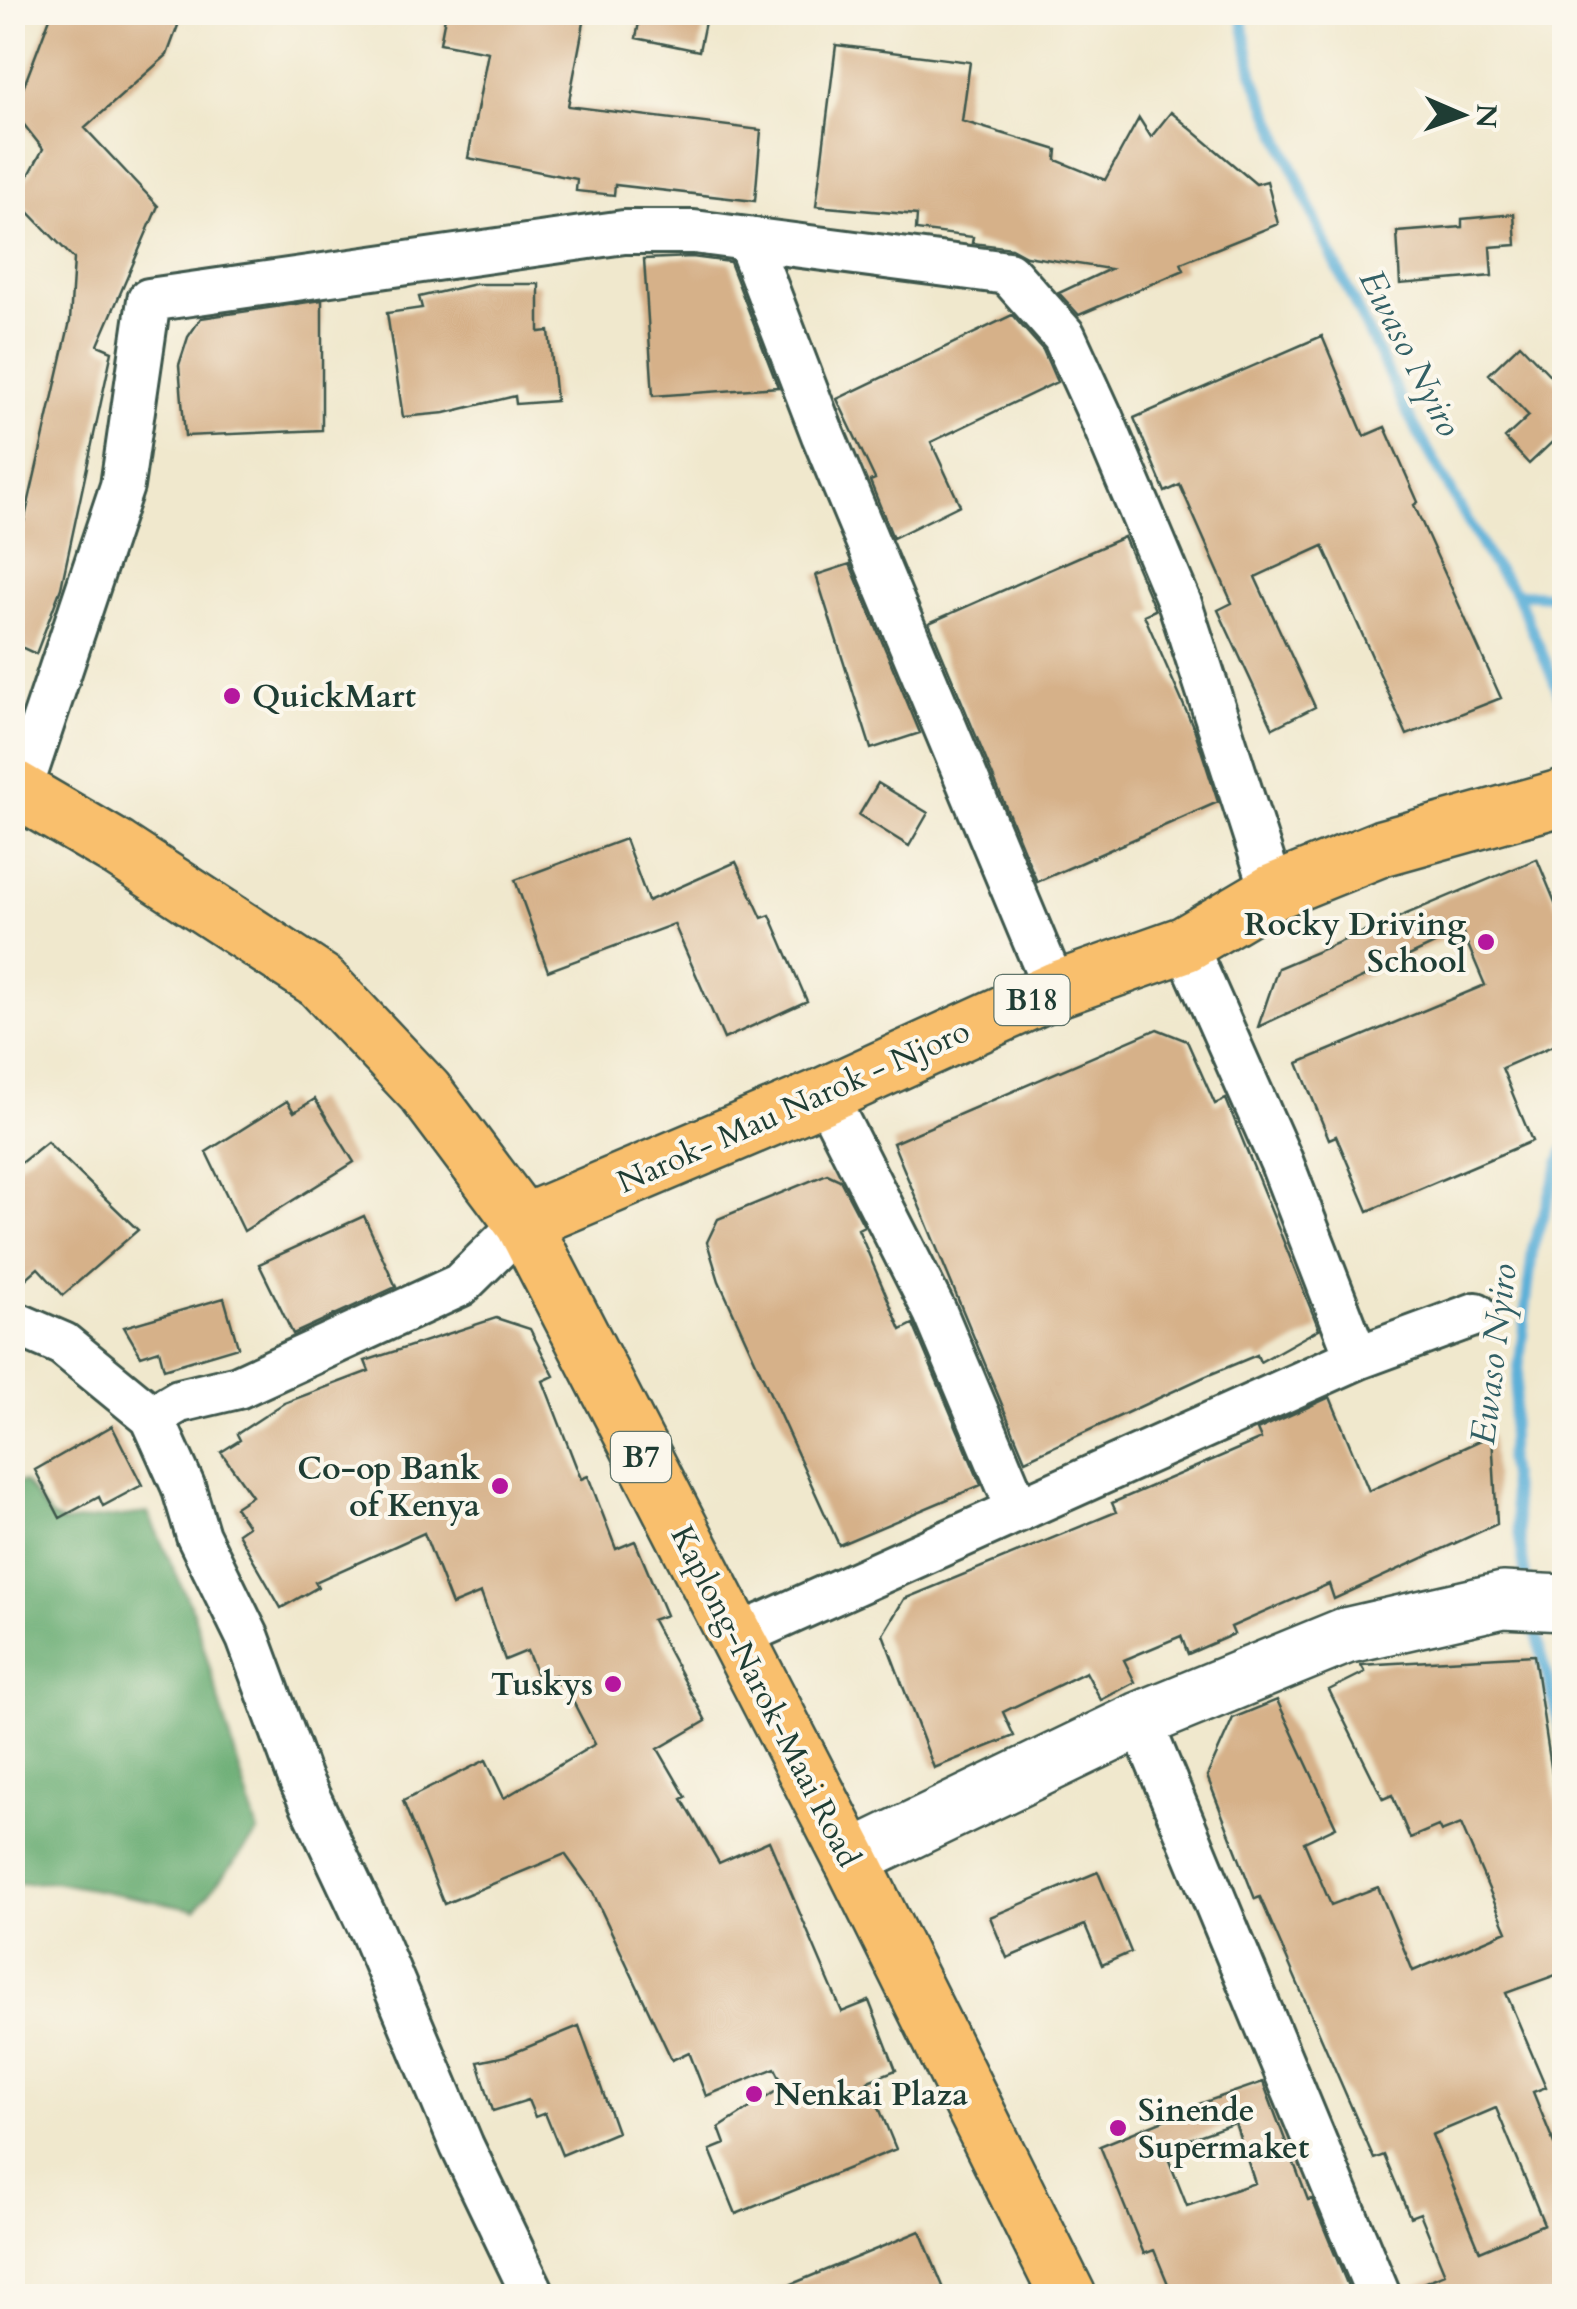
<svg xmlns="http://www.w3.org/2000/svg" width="1577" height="2309" viewBox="0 0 1577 2309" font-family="Cardo,serif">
<rect width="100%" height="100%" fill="#fbf7ec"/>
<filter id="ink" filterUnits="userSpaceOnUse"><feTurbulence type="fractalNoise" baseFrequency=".01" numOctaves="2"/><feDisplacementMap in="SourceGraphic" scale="20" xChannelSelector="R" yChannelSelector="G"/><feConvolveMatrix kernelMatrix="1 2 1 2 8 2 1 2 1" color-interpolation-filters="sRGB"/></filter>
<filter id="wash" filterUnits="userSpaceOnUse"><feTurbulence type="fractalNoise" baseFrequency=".0048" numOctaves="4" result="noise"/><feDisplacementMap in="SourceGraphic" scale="40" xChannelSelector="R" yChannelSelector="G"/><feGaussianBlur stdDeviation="2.25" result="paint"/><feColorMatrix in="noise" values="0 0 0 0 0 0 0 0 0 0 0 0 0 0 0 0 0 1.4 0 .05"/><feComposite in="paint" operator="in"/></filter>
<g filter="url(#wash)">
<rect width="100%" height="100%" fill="#f0e8cd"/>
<!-- forest -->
<path fill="#67ac72" stroke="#437453" stroke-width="2.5" d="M13 1482H24L51 1517 64 1523 148 1513 193 1611 258 1833 196 1909 54 1882 13 1884Z"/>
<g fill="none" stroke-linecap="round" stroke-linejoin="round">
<!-- stream -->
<path stroke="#5db0d8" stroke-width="11" d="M1241 12 1253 75 1321 233 1406 411 1491 562 1516 593 1564 704
M1516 593 1564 597
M1527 1588 1508 1460 1533 1246 1564 1150
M1532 1616 1564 1743"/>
</g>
<g id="blocks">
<!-- building -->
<path fill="#d6b189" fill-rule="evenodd" d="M52 12H183L167 55 85 128 158 206 98 345 112 351 61 588 36 654 12 643V517L24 522 70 321 74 259 16 199 43 149 14 112Z
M446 12H586L568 106 761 130 755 201 615 185 614 195 576 191 577 179 468 158 488 52 440 43Z
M641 12H707L699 51 636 38Z
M836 45 970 62 962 121 1057 150 1056 160 1105 180 1139 118 1151 137 1171 112 1256 184 1267 181 1278 224 1181 263 1184 270 1079 315 1059 293 1110 269 1026 256 1011 248 972 243 973 237 916 230 917 215 816 206Z
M1514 214 1516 245 1490 247 1492 276 1400 284 1397 232 1462 227V219Z
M692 257 730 262 778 387 653 396 644 259Z
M475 284H539V332L549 331 556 401 516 404 515 396 445 413 403 417 387 313 422 308 419 297Z
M322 300V430L185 436 179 365 188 337 201 318Z
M1012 315 1043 350 1057 382 931 442 960 505 893 538 870 481 875 479 837 399Z
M1322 336 1364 436 1385 427 1418 502 1414 505 1501 698 1407 735 1323 546 1255 577 1315 707 1273 728 1218 610 1232 603 1180 485 1165 492 1134 418Z
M1520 344 1564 390V431L1529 464 1505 438 1529 416 1489 374Z
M1124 537 1155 610 1144 615 1195 731 1218 802 1037 882 929 623Z
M850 564 920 733 871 749 816 575Z
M878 783 928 813 909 846 859 815Z
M625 839 648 901 736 862 762 918 770 915 807 1001 724 1039 674 924 548 971 515 880Z
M1537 859 1564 924V1041L1502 1068 1532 1141 1368 1211 1336 1136 1329 1139 1298 1063 1485 985 1462 931 1258 1027 1278 968Z
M1157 1029 1187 1041 1215 1104 1226 1099 1319 1329 1260 1362 1257 1355 1204 1377 1025 1460 893 1143Z
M315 1099 354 1162 244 1231 206 1152 287 1101 294 1112Z
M47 1142 138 1230 63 1295 38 1268 12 1291V1170Z
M827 1174 840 1180 864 1226 858 1229 901 1330 913 1324 981 1485 839 1545 719 1281 707 1242 718 1219Z
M364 1216 396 1287 293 1334 259 1264Z
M224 1298 238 1347 164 1369 159 1350 141 1356 124 1327Z
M496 1318 530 1329 554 1376 543 1381 581 1479 588 1476 616 1549 635 1541 666 1615 652 1620 706 1721 658 1749 686 1797 682 1799 719 1863 769 1841 842 2012 869 2001 896 2070 868 2081 896 2149 736 2214 710 2150 725 2144 719 2128 784 2086 775 2068 706 2096 689 2052 672 2060 593 1893 565 1854 444 1904 403 1801 486 1760 504 1798 595 1744 563 1682 558 1684 555 1675 539 1680 527 1651 505 1660 481 1593 452 1605 424 1533 315 1582 318 1587 281 1608 238 1533 248 1526 235 1507 252 1496 221 1452 240 1440 237 1434 284 1403 369 1371 365 1361Z
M1330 1397 1369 1491 1492 1435 1497 1524 1334 1599 1329 1584 1231 1627 1234 1634 1188 1654 1181 1636 1124 1660 1135 1682 1101 1700 1086 1672 1003 1712 1014 1736 934 1768 883 1634 904 1599 1116 1512 1112 1503 1261 1439 1257 1430Z
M112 1426 142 1485 103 1506 99 1497 60 1518 35 1470Z
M1534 1655 1564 1852V1972L1506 1993 1546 2087 1533 2092 1564 2168V2296H1404L1403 2291 1445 2274 1420 2213 1410 2217 1384 2155 1374 2159 1260 1897 1255 1899 1207 1776 1233 1718 1277 1700 1336 1827 1304 1842 1331 1905 1378 1887 1413 1971 1507 1931 1461 1824 1441 1832 1438 1826 1410 1838 1392 1795 1383 1799 1329 1690 1365 1672 1361 1665ZM1496 2108 1544 2224 1480 2251 1432 2135Z
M1098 1872 1131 1952 1102 1965 1085 1925 1007 1958 990 1917Z
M579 2026 617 2132 562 2155 545 2113 535 2117 528 2100 493 2111 478 2062 506 2056Z
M1263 2082 1308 2200 1312 2199 1352 2296H1173L1154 2250 1144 2254 1100 2146 1171 2117 1170 2114ZM1235 2123 1255 2183 1187 2206 1164 2148Z
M920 2231 947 2296H763Z"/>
</g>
</g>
<g filter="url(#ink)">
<use href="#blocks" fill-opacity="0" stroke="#3e574b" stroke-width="2.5"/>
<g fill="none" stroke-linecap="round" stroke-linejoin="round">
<defs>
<path id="minor" d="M748 239 823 435 1055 990
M20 791 122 486 149 300 624 232H694L1008 273 1064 336 1101 417 1180 604 1273 892
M825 1095 935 1312 1017 1507
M523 1223 460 1285 238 1387 179 1401 152 1417 183 1486 198 1536 248 1638 300 1779 372 1932 462 2146 534 2296
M12 1322 63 1344 152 1417
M1357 1358 1476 1314
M736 1637 1357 1358 1281 1161 1185 944
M1140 1720 1379 2296"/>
<path id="tertiary" d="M851 1859 1140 1720 1345 1636 1503 1600 1564 1603"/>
<path id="trunk" d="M12 787 118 849 320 981 425 1092 523 1223 851 1859 1068 2296
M523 1223 825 1095 1055 990 1185 944 1273 892 1382 848 1564 797"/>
</defs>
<!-- minor casing -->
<use href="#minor" stroke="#3e574b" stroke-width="48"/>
<!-- tertiary casing -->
<use href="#tertiary" stroke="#3e574b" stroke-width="60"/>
<!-- trunk casing -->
<use href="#trunk" stroke="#3e574b" stroke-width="60"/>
<!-- minor -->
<use href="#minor" stroke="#fff" stroke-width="42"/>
<!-- tertiary -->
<use href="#tertiary" stroke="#fff" stroke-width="55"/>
<!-- trunk -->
<use href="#trunk" stroke="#f9bf6d" stroke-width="55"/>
</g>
</g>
<!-- markers -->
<g fill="#b5179e" stroke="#fbf7ec" stroke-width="4">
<circle cx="232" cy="696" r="10"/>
<circle cx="1486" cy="942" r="10"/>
<circle cx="500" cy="1486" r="10"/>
<circle cx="613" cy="1684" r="10"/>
<circle cx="754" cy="2094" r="10"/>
<circle cx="1118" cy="2128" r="10"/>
</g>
<g text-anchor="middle" stroke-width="8" stroke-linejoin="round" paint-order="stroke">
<!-- shield labels -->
<g fill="#fbf7ec" stroke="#61756b" stroke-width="2.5">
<rect x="994.5" y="975" width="75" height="50" rx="8"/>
<rect x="611" y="1432" width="60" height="50" rx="8"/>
</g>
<g font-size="30" font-weight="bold" fill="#1f3d34">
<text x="1032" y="1010">B18</text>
<text x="641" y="1467">B7</text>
</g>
<!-- poi labels -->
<g font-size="32" font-weight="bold" fill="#1f3d34" stroke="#fbf7ec" text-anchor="start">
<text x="252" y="707">QuickMart</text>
<text x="1466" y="935" text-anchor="end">Rocky Driving<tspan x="1466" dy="37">School</tspan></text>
<text x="480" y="1479" text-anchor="end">Co-op Bank<tspan x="480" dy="37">of Kenya</tspan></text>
<text x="593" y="1695" text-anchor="end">Tuskys</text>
<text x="774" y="2105">Nenkai Plaza</text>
<text x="1138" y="2121">Sinende<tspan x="1138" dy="37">Supermaket</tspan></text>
</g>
<!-- street labels -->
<g font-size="32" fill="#1f3d34" stroke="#fbf7ec">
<text transform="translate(793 1106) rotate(-24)" y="11">Narok- Mau Narok - Njoro</text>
<text transform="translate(766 1696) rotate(63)" y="11">Kaplong-Narok-Maai Road</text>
</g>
<!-- water labels -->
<g font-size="35" font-style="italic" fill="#326065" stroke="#fbf7ec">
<text transform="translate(1411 353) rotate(63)" y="12">Ewaso Nyiro</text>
<text transform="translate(1493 1354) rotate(-83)" y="12">Ewaso Nyiro</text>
</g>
</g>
<!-- margin -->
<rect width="1577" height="2309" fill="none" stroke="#fbf7ec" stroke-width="50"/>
<!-- north arrow -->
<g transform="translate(1462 115) rotate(92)" stroke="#fbf7ec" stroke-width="8" paint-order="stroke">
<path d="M0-8L18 38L0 25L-18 38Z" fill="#1f3d34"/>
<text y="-15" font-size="28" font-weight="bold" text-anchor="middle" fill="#1f3d34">N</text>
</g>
</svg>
